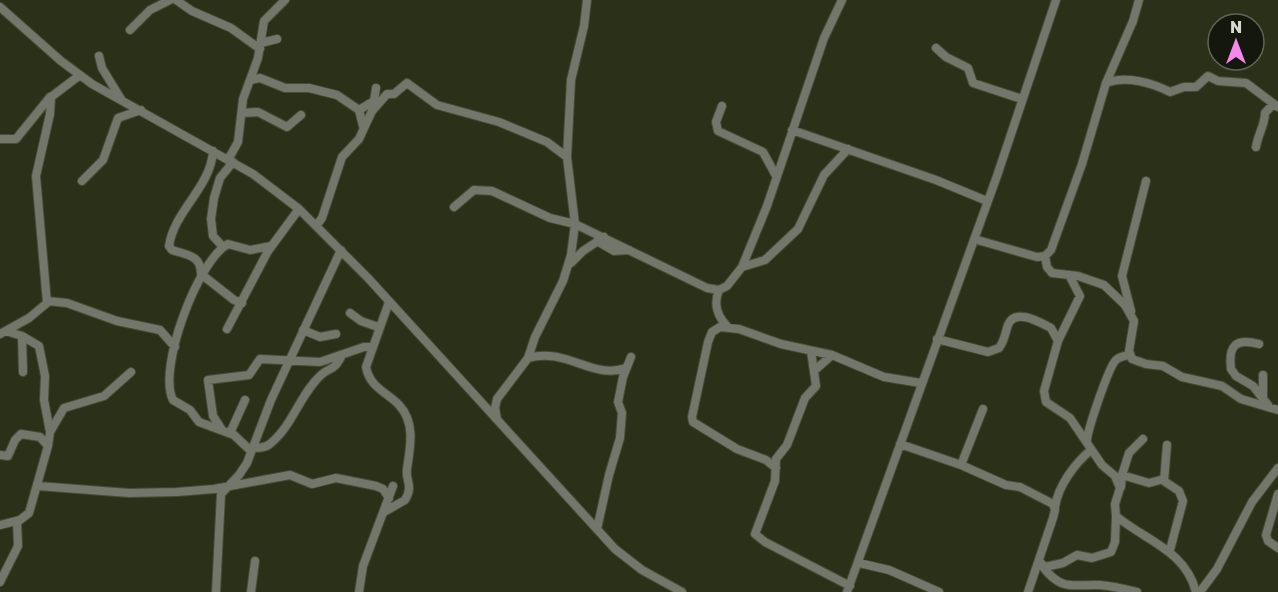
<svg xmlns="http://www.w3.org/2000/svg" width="1278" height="592" viewBox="0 0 1278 592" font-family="'Golos Text',sans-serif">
<rect width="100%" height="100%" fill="#2b3118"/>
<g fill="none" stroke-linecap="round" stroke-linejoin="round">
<defs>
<path id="minor" d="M176 0 192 11 231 28 260 49
M0 7 61 61 92 84 253 174 299 209 368 278 615 549 642 570 682 592
M130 30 150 10 170 0
M261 43 277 39
M936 48 946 57 968 68 973 83 1022 99
M99 56 102 68 121 99
M250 80 260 78 285 88H309L337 95 359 110 363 126
M1106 83C1126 75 1152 83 1170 92L1184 87H1196L1208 76 1218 81 1246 83 1278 107
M722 106 716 122 718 131 763 152 775 174
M359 110 374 101 376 88
M242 113 258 112 287 127 301 115
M792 130 936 180 987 201
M0 139H16L50 97
M1256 147C1258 134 1265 125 1265 113L1273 104
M213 151C211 187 174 211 169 246L172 250C187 255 201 255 201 274L234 300 242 303
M228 160 238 142 243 99 258 58 264 21 285 0
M82 181 103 160 118 118 141 110
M454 207 474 190 492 191 550 218 575 224 707 288 719 290 727 286 742 267 767 206 824 38 842 0
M316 226 322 218 342 157 359 139 372 111 387 94H394L407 83 437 105 499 122 547 142 567 157
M974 239 1037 257 1045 256 1051 250 1082 164 1106 83 1133 21 1139 0
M597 241 614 251 629 250
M223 247 213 236 211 219 214 198 220 178 233 162
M1045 256 1047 267 1052 273 1078 276 1104 285 1125 305 1134 321 1129 351 1132 359 1146 364 1163 366 1182 377 1222 386 1241 399 1278 410
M571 263 583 251 604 237
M742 267 765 260 798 229 824 175 848 149
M719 290C713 304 718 317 727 326
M47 301 67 303 117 321 160 330 175 347
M1131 311 1122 276 1146 181
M350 313 361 321 378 327
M227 329 268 251 299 209
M303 330 320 337 336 334
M0 334 29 318 47 303 36 176 50 114 51 97 80 75
M22 336 23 372
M937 339 988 352 999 348C1005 340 1005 333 1008 325 1015 307 1041 323 1051 328L1058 341 1044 391 1046 402 1070 418 1102 465 1115 476 1120 488 1115 504 1116 516C1146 541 1185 550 1196 592
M1058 341 1080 296 1069 275
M1259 344C1236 338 1228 345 1231 369L1236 376 1253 386 1268 405
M811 351 816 386 805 398 787 445 776 459 775 481 755 534 765 542 850 586
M528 358C567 347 592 380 626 368
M815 370 832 355
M1263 375V396
M497 419 495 408 497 399 528 358 535 337 563 281 571 255 575 224 567 157 571 80 584 26 587 0
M222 430 213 416 208 380 249 375 260 359 320 362 364 347H371
M50 432 64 408 104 396 131 372
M230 433 245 400
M1087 441C1087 431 1109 366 1116 360 1120 356 1125 356 1130 355
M900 444 961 465 1006 485 1020 487 1053 504 1055 510 1053 518 1028 592
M1167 445 1164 481 1179 491 1183 501 1170 550
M253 448C259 448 266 448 271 443 293 425 300 394 321 375 331 366 333 372 341 357
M251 451 234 435 199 422 190 410 173 400C157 369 198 260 228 244L250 250 271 246
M0 455 8 456 15 440 21 434 40 437 48 446
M961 465 983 409
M776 468 766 460 737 449 693 422 692 417 708 342 712 332 720 327 739 329 781 344 832 355 884 377 921 383
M1122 475 1129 453 1143 439
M38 486 129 493 177 492 214 489 290 475 312 484 336 478 376 486 383 489 389 498
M1121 487 1122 475 1149 483 1164 479
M1278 494 1266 535 1268 541 1278 548
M1055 507C1058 486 1075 463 1091 450
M384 512 405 500C414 485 405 481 407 469 410 448 416 423 399 405 387 392 370 388 366 367L389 302
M0 525 20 520 29 513 48 446 50 432 44 400 45 376 39 346 22 336 6 331
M597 529 609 475 620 438 622 413 618 402 623 377 631 357
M1040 562 1045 567 1063 563 1077 555 1092 558 1111 552 1115 542 1116 516
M859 563 889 570 939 592
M1043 567C1062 592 1074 584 1099 585 1112 586 1125 589 1137 592
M0 582 18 546 17 521
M216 592 221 494 239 475 247 463 271 400 341 250
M251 592 255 561
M359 592 363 566 393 486
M847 592 997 176 1056 0
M1200 592 1217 569 1252 502 1278 468"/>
</defs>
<!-- minor casing -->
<use href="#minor" stroke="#464c35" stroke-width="10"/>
<!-- minor -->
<use href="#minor" stroke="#73766a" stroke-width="8"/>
</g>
<!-- north arrow -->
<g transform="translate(1236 42)"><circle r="28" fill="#14170c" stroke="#616558" stroke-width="1.5"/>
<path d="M0-4.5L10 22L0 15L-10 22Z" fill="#f688ed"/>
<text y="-9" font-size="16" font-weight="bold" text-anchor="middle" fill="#d5dacb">N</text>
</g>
</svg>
